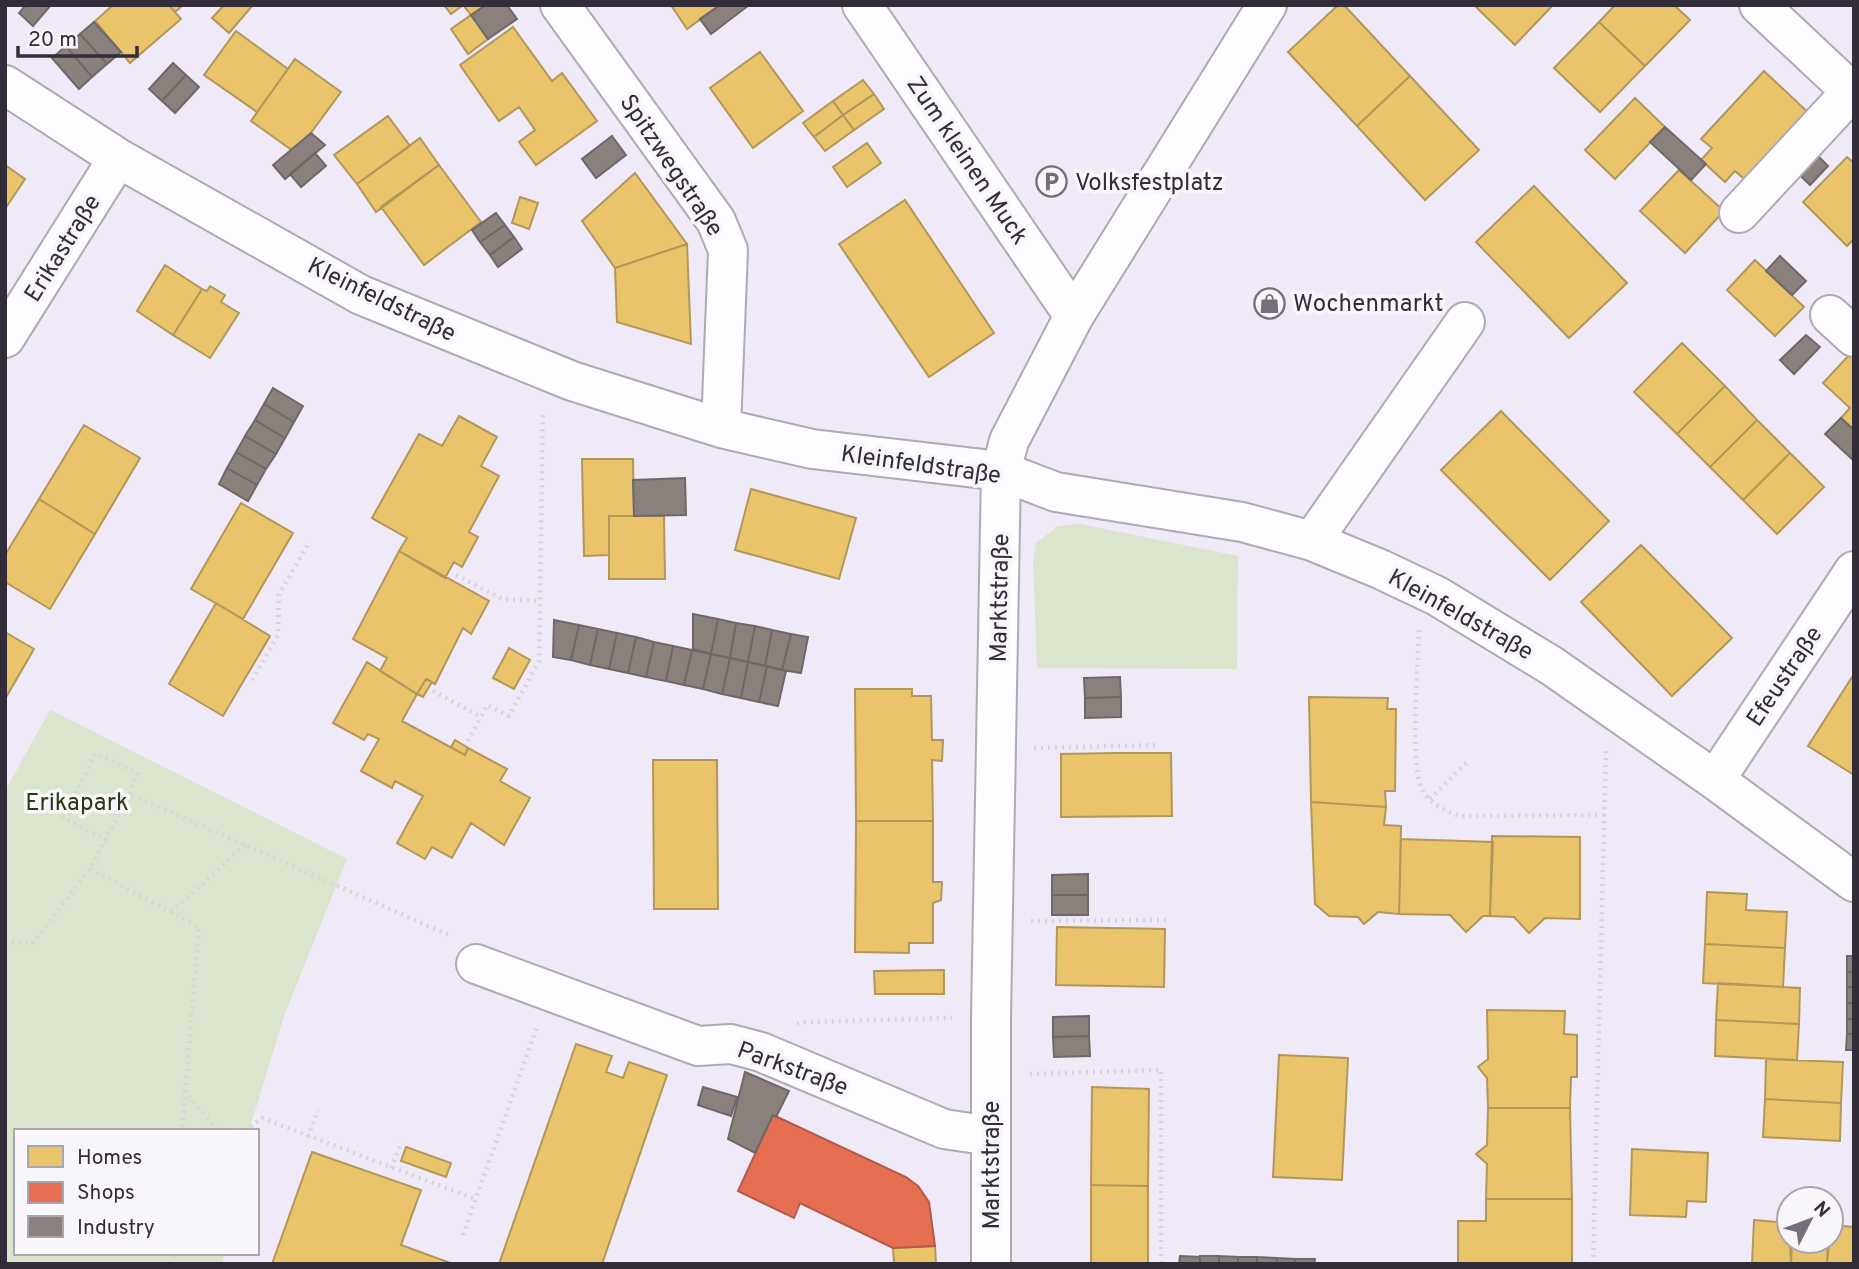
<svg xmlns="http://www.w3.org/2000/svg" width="1859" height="1269" viewBox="0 0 1859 1269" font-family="Overpass,sans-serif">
<rect width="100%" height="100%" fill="#f0e9f7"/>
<!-- green -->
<path fill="#dbe4cd" d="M1080 524 1238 556 1237 669 1037 668 1033 561 1036 543 1058 526Z
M50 710 347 859 284 1016 249 1131H16V1253H224L222 1264H5V791Z"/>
<!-- homes -->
<path fill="#e9c46a" stroke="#b2975b" stroke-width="2" d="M113 5H169L181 19 130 63 95 21Z
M169 5H183L175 12Z
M224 5H253L229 33 212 18Z
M444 5H463L451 14Z
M463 5H486L471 15Z
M671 5H720L687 29Z
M1338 5H1344L1410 76 1357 126 1288 52Z
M1474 5H1553L1515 45Z
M1615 5H1674L1690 20 1645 66 1599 22Z
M471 15 488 39 468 54 451 29Z
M1599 22 1645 66 1600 112 1554 68Z
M513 27 552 81 562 73 597 121 536 165 519 142 535 130 519 107 499 121 460 65Z
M236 31 288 69 257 112 204 75Z
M760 52 803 111 753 148 710 88Z
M295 59 341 92 296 153 251 121Z
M1764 71 1814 118 1751 185 1735 171 1725 182 1701 160 1712 148 1701 139Z
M1410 76 1479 150 1425 200 1357 126Z
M863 80 874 94 843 115 833 101Z
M874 94 884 109 854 130 843 115Z
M1635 98 1665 127 1615 179 1585 150Z
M833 101 843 115 814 137 803 123Z
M843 115 854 130 825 151 814 137Z
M388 116 410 146 357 184 334 155Z
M420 138 439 165 376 212 357 184Z
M867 143 881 163 847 187 833 167Z
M1847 157 1854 163V239L1847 246 1803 202Z
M5 165 25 179 5 209Z
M439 165 481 222 424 265 381 207Z
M1679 170 1724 211 1685 253 1640 211Z
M635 173 687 244 615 268 582 221Z
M1534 186 1627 283 1569 338 1476 242Z
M520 197 538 203 529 229 512 223Z
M905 200 994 333 929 377 839 244Z
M687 244 691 344 617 322 615 268Z
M1755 260 1804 307 1775 336 1727 290Z
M165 265 202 289 173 335 137 311Z
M210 286 225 295 221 302 239 313 210 358 173 335 202 289 207 291Z
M1682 343 1725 386 1677 434 1634 392Z
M1852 352 1854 354V430L1841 418 1850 408 1823 383Z
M1725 386 1757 420 1710 467 1677 434Z
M1501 411 1609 521 1550 580 1441 470Z
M459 416 497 437 481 466 499 476 469 532 478 537 462 567 454 562 445 578 399 551 407 538 372 518 419 434 442 446Z
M1757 420 1790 453 1743 500 1710 467Z
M84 425 140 458 95 534 39 499Z
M1790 453 1824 487 1777 534 1743 500Z
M582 459H633L634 516H609V555L584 556Z
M751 489 856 518 839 579 735 550Z
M39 499 95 534 50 609 5 582V555Z
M241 503 293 533 243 619 191 589Z
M609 516H664L665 579H609Z
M1641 545 1732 638 1672 696 1581 602Z
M399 551 489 601 471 634 463 628 435 684 426 679 417 694 380 671 387 658 353 639Z
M216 603 270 636 223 716 169 684Z
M5 632 34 649 5 699Z
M509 648 530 660 514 689 493 678Z
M367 662 417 694 402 721 465 755 468 748 507 769 500 781 530 798 504 845 471 823 452 858 432 847 425 859 397 843 423 796 395 781 392 788 361 771 379 739 368 734 364 740 333 723Z
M1854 674V775L1808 746Z
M426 679 432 682 423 697 417 694Z
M855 689H912V696H931L932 740H943L942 761 932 760 933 821H856Z
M1309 697 1388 698 1387 709H1396L1395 791H1385L1386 807 1311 802Z
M455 740 468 748 465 755 451 747Z
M1116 753H1171L1172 816 1061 817V754Z
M653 760H717L718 909H654Z
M1311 802 1386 807 1384 825 1401 826 1399 914 1378 912 1364 924 1358 917 1329 916 1315 904Z
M856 821H933V882H942L941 900 933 903V943H909V953L855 952Z
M1492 836 1580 837V919L1545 918 1529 933 1514 917 1490 916Z
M1401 839 1493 842 1490 916H1483L1466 932 1450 915 1399 914Z
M1707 892 1747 894 1746 910 1787 912 1785 948 1705 944Z
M1057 927 1165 929 1164 987 1056 985Z
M1705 944 1785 948 1783 987 1703 983Z
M944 970V994H875L874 971Z
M1718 983 1800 988 1799 1024 1716 1020Z
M1487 1010 1565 1011 1564 1034 1577 1035V1077H1571L1570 1108H1488L1487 1078 1478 1067 1488 1059Z
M1716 1020 1799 1024 1797 1060 1715 1056Z
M576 1044 612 1056 606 1072 623 1078 629 1062 667 1075 602 1264H499Z
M1279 1055 1348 1058 1342 1180 1273 1177Z
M1766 1059 1843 1062 1841 1103 1765 1099Z
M1092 1087 1149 1089 1148 1186 1091 1185Z
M1765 1099 1841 1103 1840 1141 1763 1137Z
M1488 1108H1570L1572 1199H1486L1487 1164 1476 1154 1487 1145Z
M406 1147 451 1163 446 1177 401 1161Z
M1632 1149 1708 1153 1706 1202 1687 1201 1686 1217 1630 1215Z
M312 1152 421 1190 401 1245 453 1264H272Z
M1091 1185 1148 1186V1264H1091Z
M1486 1199H1572V1264H1458V1221H1486Z
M1754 1220 1789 1223 1791 1264H1752Z
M1831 1225 1854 1227V1264H1827Z
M1792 1241H1828L1827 1264H1791Z
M935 1246 936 1264H894L893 1248Z"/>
<!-- shops -->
<path fill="#e76f51" stroke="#b15b4a" stroke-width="2" d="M773 1115 906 1177 918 1186 929 1202 935 1246 893 1248 800 1203 794 1218 738 1191Z"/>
<!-- industry -->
<path fill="#8a817c" stroke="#706868" stroke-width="2" d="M26 5H51L33 26 19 13Z
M486 5H507L517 19 488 39 471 15Z
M720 5H749L711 34 700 19Z
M94 22 121 52 107 64 80 34Z
M80 34 107 64 92 77 66 46Z
M66 46 92 77 79 89 52 58Z
M173 63 186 75 162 101 149 89Z
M186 75 199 87 175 113 162 101Z
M1665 127 1706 164 1691 180 1650 142Z
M311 133 325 145 285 179 273 165Z
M612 136 626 155 596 178 582 159Z
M1810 148 1828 166 1810 185 1791 167Z
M315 153 326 166 301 187 290 174Z
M496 213 505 225 480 242 472 230Z
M505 225 514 237 490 255 480 242Z
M514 237 522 249 498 267 490 255Z
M1780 256 1806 281 1792 295 1766 271Z
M1806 335 1820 347 1794 374 1780 360Z
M273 388 303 406 294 422 264 404Z
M264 404 294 422 285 438 255 420Z
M1841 418 1854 430V461L1825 434Z
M255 420 285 438 276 454 245 436Z
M245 436 276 454 266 469 236 452Z
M236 452 266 469 257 485 227 468Z
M227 468 257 485 248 501 219 484Z
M685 478 686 515 634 516 633 480Z
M693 614 718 619 711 654 693 649Z
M718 619 736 623 730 658 711 654Z
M554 620 579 625 571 660 553 657Z
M736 623 755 626 748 662 730 658Z
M579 625 598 629 590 665 571 660Z
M755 626 772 630 765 666 748 662Z
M598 629 617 633 609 669 590 665Z
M772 630 791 634 782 670 765 666Z
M617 633 636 637 628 673 609 669Z
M791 634 808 637 801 673 782 670Z
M636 637 654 642 646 677 628 673Z
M654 642 673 646 666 681 646 677Z
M673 646 692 650 684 685 666 681Z
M692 650 711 654 703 689 684 685Z
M711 654 730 658 722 694 703 689Z
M730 658 748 662 741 698 722 694Z
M748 662 767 666 759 702 741 698Z
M767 666 786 671 778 706 759 702Z
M1120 677 1121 697 1085 698 1084 678Z
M1121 697V717L1085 718V698Z
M1088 874V895H1052V875Z
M1052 895H1088V915H1052Z
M1847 956H1854V972H1847Z
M1847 972H1854V987H1847Z
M1847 987H1854V1003H1847Z
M1847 1003H1854V1019H1847Z
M1089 1016V1036L1053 1037V1017Z
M1847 1019H1854V1034H1847Z
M1847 1034H1854V1050H1846Z
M1089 1036 1090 1056 1054 1057 1053 1037Z
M745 1072 789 1091 776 1117 773 1115 755 1153 728 1139Z
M703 1087 737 1097 731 1116 698 1105Z
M1180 1256 1200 1257V1264H1179Z
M1200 1256H1219V1264H1200Z
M1219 1256 1238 1257V1264H1219Z
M1238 1257H1257V1264H1238Z
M1257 1257 1277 1258V1264H1257Z
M1277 1258 1295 1259V1264H1277Z
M1295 1259H1315L1314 1264H1295Z"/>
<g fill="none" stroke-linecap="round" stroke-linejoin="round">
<defs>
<path id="minor" d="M560 5 716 221 728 250 721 428
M862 5 1074 316
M1759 5 1854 94
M5 85 118 158 361 295 572 381 721 428 812 449 1001 471 1056 492 1242 522 1312 541 1380 569 1437 596 1552 666 1715 780 1854 882
M1739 213 1854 89
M1830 315 1854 337
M5 338 118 158
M1312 541 1465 322
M1715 780 1854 571
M476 964 698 1046 731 1044 761 1052 944 1129 991 1136
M991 1264V1017L1001 471 1009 441 1074 316 1267 5"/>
</defs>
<!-- minor casing -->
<use href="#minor" stroke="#afa9b5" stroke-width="42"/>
<!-- path -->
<path stroke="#d6d4d8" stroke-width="4.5" stroke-dasharray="2 5" stroke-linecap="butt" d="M456 575 502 599 541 601
M1419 630C1418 662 1410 762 1421 787 1428 803 1444 810 1459 816L1604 815
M252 680 278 635 279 594 310 541
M433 691 481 717 487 705 509 716 539 661 543 411
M468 741 481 717
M1034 748 1159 745
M1430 799 1469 760
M107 840 63 818 96 753 138 774 129 794
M90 869 199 927 182 1131
M171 912 246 844
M1031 921 1167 920
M5 941 32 944 90 869 129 794 451 936
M797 1024 806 1022 952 1018
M1030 1074 1161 1070V1264
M184 1091 219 1131
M245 1131 262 1118 475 1199
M308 1137 318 1110
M391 1168 402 1142
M463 1235 537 1027
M174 1264V1253
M1593 1264 1606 750"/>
<!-- minor -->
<use href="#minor" stroke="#fdfcfe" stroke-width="38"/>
</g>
<!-- icons -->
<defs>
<symbol id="parking-ring" viewBox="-11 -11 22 22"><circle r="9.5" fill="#f8f5fb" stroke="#756f7c" stroke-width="1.5"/><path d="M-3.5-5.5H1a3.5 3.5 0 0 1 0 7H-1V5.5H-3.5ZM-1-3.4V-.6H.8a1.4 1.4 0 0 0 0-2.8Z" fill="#756f7c"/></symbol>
<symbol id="shop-ring" viewBox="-11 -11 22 22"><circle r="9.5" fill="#f8f5fb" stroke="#756f7c" stroke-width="1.5"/><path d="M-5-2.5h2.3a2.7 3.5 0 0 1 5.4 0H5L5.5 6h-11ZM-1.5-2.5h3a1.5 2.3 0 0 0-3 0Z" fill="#756f7c"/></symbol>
</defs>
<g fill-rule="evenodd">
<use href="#parking-ring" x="1034" y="164" width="35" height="35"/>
<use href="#shop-ring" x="1252" y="286" width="35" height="35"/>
</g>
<g text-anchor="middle" stroke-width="7" stroke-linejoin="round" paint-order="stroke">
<!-- street labels -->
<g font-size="24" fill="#332d39" stroke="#f8f5fb">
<text transform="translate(968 160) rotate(56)" y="8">Zum kleinen Muck</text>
<text transform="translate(672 165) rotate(56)" y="8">Spitzwegstraße</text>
<text transform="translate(62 248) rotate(-58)" y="8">Erikastraße</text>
<text transform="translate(382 299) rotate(26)" y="8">Kleinfeldstraße</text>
<text transform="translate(921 464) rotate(8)" y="8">Kleinfeldstraße</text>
<text transform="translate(999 598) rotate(-89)" y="8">Marktstraße</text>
<text transform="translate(1461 614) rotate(29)" y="8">Kleinfeldstraße</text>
<text transform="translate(1784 676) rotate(-56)" y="8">Efeustraße</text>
<text transform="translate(793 1068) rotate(20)" y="8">Parkstraße</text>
<text transform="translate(991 1165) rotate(-90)" y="8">Marktstraße</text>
</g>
<!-- poi labels -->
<g font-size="24" fill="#332d39" stroke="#f8f5fb" text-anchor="start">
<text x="1075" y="190">Volksfestplatz</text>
<text x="1293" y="311">Wochenmarkt</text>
</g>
<!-- park labels -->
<g font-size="24" fill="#2b3815" stroke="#f8f5fb">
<text x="77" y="810">Erikapark</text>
</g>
</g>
<!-- border -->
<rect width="1859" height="1269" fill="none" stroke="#332d39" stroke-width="14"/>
<!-- legend -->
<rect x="14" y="1129" width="245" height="126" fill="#f8f5fb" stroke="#a9a5ad" stroke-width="2"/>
<rect x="28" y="1146" width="35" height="21" fill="#e9c46a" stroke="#a9a5ad" stroke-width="2"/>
<text x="77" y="1164" font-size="21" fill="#332d39">Homes</text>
<rect x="28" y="1182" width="35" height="21" fill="#e76f51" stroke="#a9a5ad" stroke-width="2"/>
<text x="77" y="1199" font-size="21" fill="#332d39">Shops</text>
<rect x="28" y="1216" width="35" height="21" fill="#8a817c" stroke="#a9a5ad" stroke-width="2"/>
<text x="77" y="1234" font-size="21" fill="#332d39">Industry</text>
<!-- north arrow -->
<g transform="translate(1810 1220) rotate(48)"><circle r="33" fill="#f8f5fb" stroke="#a9a5ad" stroke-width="2"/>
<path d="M0-5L12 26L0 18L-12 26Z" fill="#756f7c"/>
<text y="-10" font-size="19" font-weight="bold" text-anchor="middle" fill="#332d39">N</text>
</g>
<!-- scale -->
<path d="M18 46v10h119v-10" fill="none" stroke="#332d39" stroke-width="3.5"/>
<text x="28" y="46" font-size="21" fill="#332d39" stroke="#f8f5fb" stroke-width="5" paint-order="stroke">20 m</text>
</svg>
